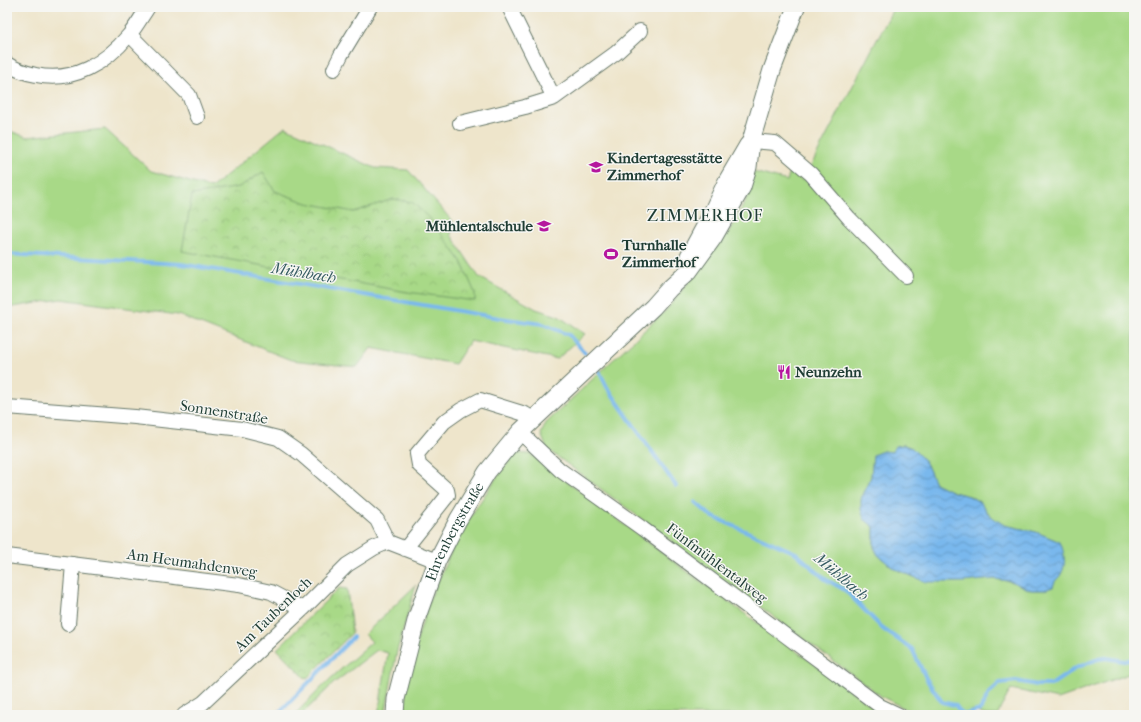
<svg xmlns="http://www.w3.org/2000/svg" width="1141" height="722" viewBox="0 0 1141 722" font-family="'IM FELL French Canon',serif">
<defs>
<pattern id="park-crowns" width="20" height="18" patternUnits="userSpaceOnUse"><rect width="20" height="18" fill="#a8d987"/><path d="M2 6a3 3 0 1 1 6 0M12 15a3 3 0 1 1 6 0" fill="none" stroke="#90bb75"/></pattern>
<pattern id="water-waves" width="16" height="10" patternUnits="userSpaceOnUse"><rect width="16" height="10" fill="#79b8ed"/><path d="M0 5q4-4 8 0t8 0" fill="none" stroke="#6397c1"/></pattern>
</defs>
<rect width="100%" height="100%" fill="#f6f6f2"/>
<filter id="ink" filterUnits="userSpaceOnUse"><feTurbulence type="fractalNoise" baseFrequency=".025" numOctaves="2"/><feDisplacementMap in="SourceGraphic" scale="8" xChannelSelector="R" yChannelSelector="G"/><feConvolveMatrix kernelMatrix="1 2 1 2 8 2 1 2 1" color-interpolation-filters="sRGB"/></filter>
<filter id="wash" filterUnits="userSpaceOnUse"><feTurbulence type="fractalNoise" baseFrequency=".012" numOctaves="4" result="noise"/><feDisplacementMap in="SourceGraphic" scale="16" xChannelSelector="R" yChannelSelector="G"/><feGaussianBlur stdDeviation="0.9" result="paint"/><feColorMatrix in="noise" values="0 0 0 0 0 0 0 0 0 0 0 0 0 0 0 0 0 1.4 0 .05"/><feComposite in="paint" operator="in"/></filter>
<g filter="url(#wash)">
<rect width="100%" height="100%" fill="#eee5cb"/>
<!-- grass -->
<path fill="#a8d987" stroke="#648b5e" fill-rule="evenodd" d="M894 7H1134V672L1058 699 1011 689 997 715H985L972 710 964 715H917L881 696 547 449 541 434 546 423 667 309 729 231 745 202 754 172 787 181 790 170 803 181ZM904 445 912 448 920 456 926 463 935 483 953 492 970 496 981 503 989 515 1004 525 1036 532 1060 542 1061 574 1044 590H1031L1010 581 994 579 955 582 919 579 893 568 878 555 874 547V527L871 524 862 495 871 477 873 455 883 451 892 452 896 446Z
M285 127 375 168 408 170 453 222 451 235 479 277 536 309 558 316 585 334 557 359 470 341 455 364 371 348 357 367 291 360 178 315 61 299 7 308V130L27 137 105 129 151 171 211 188Z
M516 453 530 454 693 576 884 715H402L411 661 428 603 459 534 498 475Z
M416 585 397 651 385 715H378L388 653 377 650 334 683 301 715H294L330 679 372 642 365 634Z"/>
<!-- park -->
<path fill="url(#park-crowns)" stroke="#648b5e" d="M263 172 275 191 307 203 354 212 393 199 412 202 432 221 461 261 475 293V301L407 292 182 251 192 195 239 187Z
M339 588 347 589 352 633 306 679 277 649Z"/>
<!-- water -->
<path fill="url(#water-waves)" stroke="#4c7a90" d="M904 445 912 448 920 456 926 463 935 483 953 492 969 496 981 503 989 515 1004 525 1036 532 1060 542C1064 551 1067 564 1061 574 1058 580 1056 577 1053 587L1044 590H1031L1010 581 994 579 963 582H926L893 568 878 555 874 547V527L864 519 861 509V501L862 495 871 477 873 455 883 451 892 452 895 446Z"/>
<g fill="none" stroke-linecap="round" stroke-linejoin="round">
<!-- stream -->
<path stroke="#79b8ed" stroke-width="4" d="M7 254 181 264 500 318 543 324 569 335 585 353
M599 371 607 387 676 486
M695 502 711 516 796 553 825 579 845 590 883 629 912 649 927 680 942 702 955 705 963 715
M277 715 353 637
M964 715 980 710 989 693 1000 683 1016 681 1037 685H1051L1076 668 1098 659 1106 658 1124 661 1134 659"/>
</g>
</g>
<g filter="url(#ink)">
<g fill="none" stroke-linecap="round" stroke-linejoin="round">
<defs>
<path id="minor" d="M509 7 554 98
M130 35 189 95 197 117
M7 64C16 70 26 73 36 75 73 83 106 63 129 35 136 27 142 16 148 7
M334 69 341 55 370 7
M460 123 525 107 554 98 616 53 640 31
M751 141 775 143 811 174 849 218 906 276
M7 407 135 417 242 429 278 438 301 454 377 520 388 542 437 561
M520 432 560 470 643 529 880 706 899 715
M405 549 448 495 447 490 419 465 417 454 444 422 461 410 480 400 525 414 533 419
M7 556 239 585 271 592 303 609
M68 624 73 564
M184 715 203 703 303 609 347 565 374 548 388 542"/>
<g id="tertiary">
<path d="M689 256 709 219 727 181 748 145"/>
<path id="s1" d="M395 715 396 699 417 617 437 561 458 520 487 472 520 432 653 307 669 289 689 271 713 238 742 187 748 167 751 141 772 70 796 7"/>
</g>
</defs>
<!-- minor casing -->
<use href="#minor" stroke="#677869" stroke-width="16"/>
<!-- tertiary casing -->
<use href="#tertiary" stroke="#677869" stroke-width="19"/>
<!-- minor -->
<use href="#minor" stroke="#fff" stroke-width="14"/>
<!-- tertiary -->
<use href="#tertiary" stroke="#fff" stroke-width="17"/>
</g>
</g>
<!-- icons -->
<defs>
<symbol id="school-bare" viewBox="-9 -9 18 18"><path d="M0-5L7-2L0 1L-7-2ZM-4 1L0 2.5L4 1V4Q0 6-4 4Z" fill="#b5179e" stroke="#f6f6f2" stroke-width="2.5" paint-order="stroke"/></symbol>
<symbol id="stadium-bare" viewBox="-9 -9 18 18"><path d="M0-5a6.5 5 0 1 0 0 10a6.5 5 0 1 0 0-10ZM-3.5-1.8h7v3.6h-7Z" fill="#b5179e" stroke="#f6f6f2" stroke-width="2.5" paint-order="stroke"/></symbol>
<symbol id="restaurant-bare" viewBox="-9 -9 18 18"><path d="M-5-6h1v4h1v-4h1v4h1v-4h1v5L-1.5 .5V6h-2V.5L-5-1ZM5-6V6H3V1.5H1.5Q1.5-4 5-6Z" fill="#b5179e" stroke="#f6f6f2" stroke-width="2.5" paint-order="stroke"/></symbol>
</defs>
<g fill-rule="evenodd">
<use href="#school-bare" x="586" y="157" width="20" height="20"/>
<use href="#school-bare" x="534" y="216" width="20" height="20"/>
<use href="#stadium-bare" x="601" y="244" width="20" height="20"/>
<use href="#restaurant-bare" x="774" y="362" width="20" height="20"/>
</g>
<g text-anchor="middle" stroke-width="3" stroke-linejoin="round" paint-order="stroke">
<!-- poi labels -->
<g font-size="15" font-weight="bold" fill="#1f3d34" stroke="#f6f6f2" text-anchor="start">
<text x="607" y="163">Kindertagesstätte<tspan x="607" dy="17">Zimmerhof</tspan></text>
<text x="533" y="231" text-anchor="end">Mühlentalschule</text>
<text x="622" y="250">Turnhalle<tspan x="622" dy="17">Zimmerhof</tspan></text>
<text x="795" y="377">Neunzehn</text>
</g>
<!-- street labels -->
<g font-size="15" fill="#1f3d34" stroke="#f6f6f2">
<text transform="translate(224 412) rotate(9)" y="5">Sonnenstraße</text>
<text dy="5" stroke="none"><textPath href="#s1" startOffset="194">Ehrenbergstraße</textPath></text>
<text transform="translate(192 563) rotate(8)" y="5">Am Heumahdenweg</text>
<text transform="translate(717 563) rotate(37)" y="5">Fünfmühlentalweg</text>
<text transform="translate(273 614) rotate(-44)" y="5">Am Taubenloch</text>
</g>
<!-- water labels -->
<g font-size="16" font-style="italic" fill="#365c62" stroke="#f6f6f2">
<text transform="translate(304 272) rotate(9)" y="6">Mühlbach</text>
<text transform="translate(842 576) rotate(40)" y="6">Mühlbach</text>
</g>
<!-- quarter labels -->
<g font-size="17" letter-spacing="1" fill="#1f3d34" stroke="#f6f6f2">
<text x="705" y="221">ZIMMERHOF</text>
</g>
</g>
<!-- margin -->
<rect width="1141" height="722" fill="none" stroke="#f6f6f2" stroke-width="24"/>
</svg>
